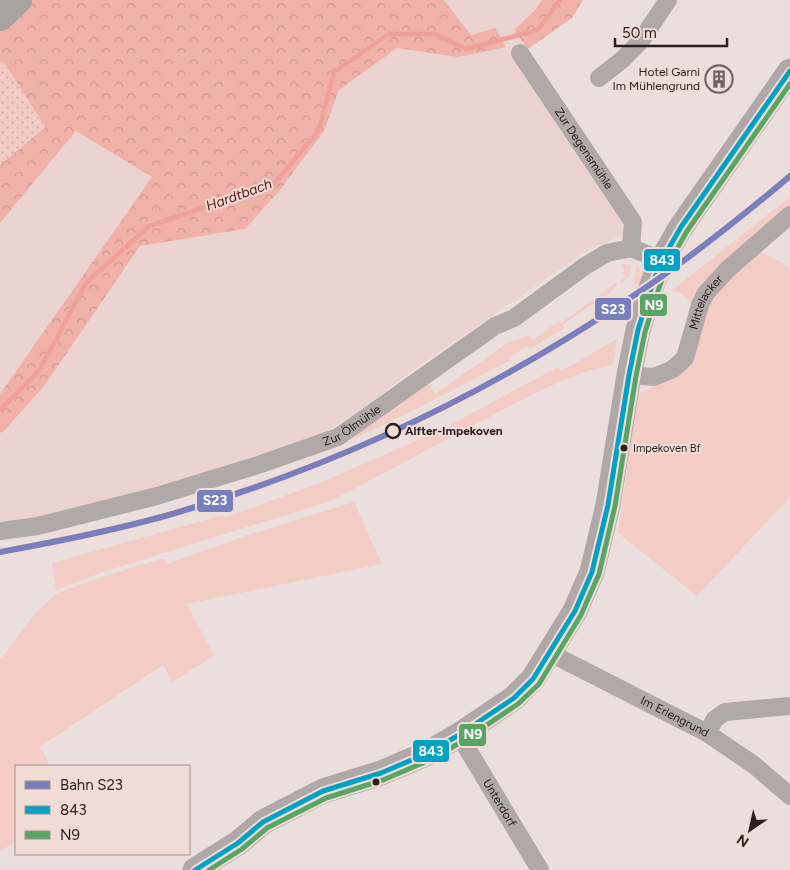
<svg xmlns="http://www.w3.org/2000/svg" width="790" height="870" font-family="Figtree,sans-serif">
	<defs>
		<pattern id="forest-crowns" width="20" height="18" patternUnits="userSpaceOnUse" patternTransform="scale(1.25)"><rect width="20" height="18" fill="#f0b1a9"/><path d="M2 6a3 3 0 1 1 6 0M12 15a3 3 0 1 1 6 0" fill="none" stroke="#ce9891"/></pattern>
		<pattern id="garden-dots" width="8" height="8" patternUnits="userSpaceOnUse" patternTransform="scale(1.25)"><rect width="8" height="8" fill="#f3ccc6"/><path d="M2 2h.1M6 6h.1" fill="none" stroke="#d0afaa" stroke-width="1.8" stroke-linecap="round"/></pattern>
	</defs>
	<rect width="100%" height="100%" fill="#ebdfdd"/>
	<path fill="#ead3d0" d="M444,0H542L536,9L514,30L528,49L632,231L585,252L422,364L367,405L324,433L163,487L41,517L0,521V433L4,431L45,385L141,246L245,229L280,190L324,131L339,90L396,48L457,57L471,35Z
		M76,131L153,177L0,394V223Z"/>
	<path fill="#f3ccc6" d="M790,197V207L692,303L679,292L671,291Z
		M761,252L790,267V497L697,596L618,533L637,399L640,393L680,375L692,358L710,296Z
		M621,264L631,265L629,276L622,283L620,280L625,277L622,273L625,271Z
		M637,264L641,273L640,284L633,286Z
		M616,283L617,285L607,295L563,324L564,328L530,349L528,346L510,357L511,360L394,420L346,442L427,382L435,394L506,344L528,335L533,340L559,321L561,323Z
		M617,339L613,365L588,371L566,379L527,397L331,501L103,572L56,590L52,563L223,515L224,518L320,483L436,432L438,435L452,428L450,425L558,367L561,371Z
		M354,502L382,564L187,604L214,656L172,682L163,665L40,747L50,766H16V842L0,851V658L5,654L36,612L57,593L105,576L164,558L167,564L248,535Z"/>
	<path fill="url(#forest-crowns)" d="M0,0H444L471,35L495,28L506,47L457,57L397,48L339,90L324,131L280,190L245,229L140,246L45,385L4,431L0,433V394L152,177L76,131L0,223V165L45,127L3,61L0,64Z
		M542,0H583L572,18L528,49L514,30L536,9Z"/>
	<path fill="url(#garden-dots)" d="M3,61L45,127L0,165V64Z"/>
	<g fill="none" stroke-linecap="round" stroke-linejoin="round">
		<path stroke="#eea198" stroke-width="4.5" d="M0,410L39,371L86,283L149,226L274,184L319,130L334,72L389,34H434L466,49L538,30L560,0"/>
		<g stroke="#b0a9a8" stroke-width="18">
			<path id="s1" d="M520,53L633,222L631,248"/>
			<path d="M599,78L623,59L640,42L668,0"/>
			<path id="s2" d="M629,375L654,377L673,369L685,358L700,305L706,293L728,269L790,215"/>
			<path id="s3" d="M0,531L38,526L157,496L258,465L338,437L495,326L514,318L585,266L607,253L631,248L662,260"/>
			<path id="s4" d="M550,653L707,733L754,765L790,796"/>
			<path d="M707,733L715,719L725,712L790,706"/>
			<path id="s5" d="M459,735L540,870"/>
		</g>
		<path stroke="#b0a8a7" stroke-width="25" d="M195,870L238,843L263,822L323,791L381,773L428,753L459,735L514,698L533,679L575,611L592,572L608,505L629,375L638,330L653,282L662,260L681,227L790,71"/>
		<path stroke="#aaa3a1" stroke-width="28" d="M0,17L18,0"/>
		<g stroke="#f1dbd7" stroke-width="9">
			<path id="bus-1" d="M195,870L238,843L263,822L323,791L381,773L428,753L459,735L514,698L533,679L575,611L592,572L608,505L629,375L638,330L653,282L662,260L681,227L790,71"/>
		</g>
		<g stroke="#f1dbd7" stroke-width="9">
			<path id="bus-2" d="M209,870L242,849L267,828L326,798L383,780L432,759L463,741L518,704L539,684L581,615L599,574L615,506L636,376L645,332L660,285L669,263L687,231L790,84"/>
		</g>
		<use href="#bus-1" stroke="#02a2c5" stroke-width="5"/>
		<use href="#bus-2" stroke="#5aa563" stroke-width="5"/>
		<g stroke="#f1dbd7" stroke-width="10">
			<path id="rail-1" d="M0,552C55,542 111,531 165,516C330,469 485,395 627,300C684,263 738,220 790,176"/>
		</g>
		<use href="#rail-1" stroke="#787fbc" stroke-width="6"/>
	</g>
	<defs>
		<g id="building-ring" transform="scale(1.4375)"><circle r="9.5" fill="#f1dbd7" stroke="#6d6462" stroke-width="1.5"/><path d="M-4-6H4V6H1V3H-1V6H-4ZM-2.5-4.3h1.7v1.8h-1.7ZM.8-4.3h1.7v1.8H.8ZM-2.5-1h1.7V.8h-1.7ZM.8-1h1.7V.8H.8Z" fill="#6d6462"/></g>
	</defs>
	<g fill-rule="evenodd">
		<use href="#building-ring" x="719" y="79"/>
	</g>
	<circle fill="#f1dbd7" stroke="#292120" stroke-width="2.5" cx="393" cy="431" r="7"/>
	<g fill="#292120" stroke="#f1dbd7" stroke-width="2">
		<circle cx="624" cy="448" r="4.5"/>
		<circle cx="376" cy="782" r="4.5"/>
	</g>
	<g text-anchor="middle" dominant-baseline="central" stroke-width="4" stroke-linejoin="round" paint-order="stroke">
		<g font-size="11" fill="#292120" stroke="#f1dbd7" text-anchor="start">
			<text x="633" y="448">Impekoven Bf</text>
		</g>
		<g font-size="12" fill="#292120" stroke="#f1dbd7" text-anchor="end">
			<text x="700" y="72">Hotel Garni<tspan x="700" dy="14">Im Mühlengrund</tspan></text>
		</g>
		<g font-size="12" fill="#292120" stroke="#f1dbd7">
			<text stroke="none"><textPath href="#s1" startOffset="115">Zur Degensmühle</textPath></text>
			<text stroke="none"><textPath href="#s2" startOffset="122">Mittelacker</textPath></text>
			<text stroke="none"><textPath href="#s3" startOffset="369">Zur Ölmühle</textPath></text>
			<text stroke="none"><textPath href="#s4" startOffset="140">Im Erlengrund</textPath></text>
			<text stroke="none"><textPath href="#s5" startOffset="79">Unterdorf</textPath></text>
		</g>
		<g font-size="12" font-weight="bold" fill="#292120" stroke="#f1dbd7" text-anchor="start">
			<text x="405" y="431">Alfter-Impekoven</text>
		</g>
		<g font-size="14" font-style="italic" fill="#54140f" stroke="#f1dbd7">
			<text transform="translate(239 195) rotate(-20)">Hardtbach</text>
		</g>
	</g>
	<g stroke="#f1dbd7" stroke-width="2">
		<rect x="643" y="248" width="38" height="24" rx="5" fill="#02a2c5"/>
		<rect x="639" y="293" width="29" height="24" rx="5" fill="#5aa563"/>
		<rect x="594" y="297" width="38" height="24" rx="5" fill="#787fbc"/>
		<rect x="196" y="489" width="38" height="24" rx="5" fill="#787fbc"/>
		<rect x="458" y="723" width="29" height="24" rx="5" fill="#5aa563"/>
		<rect x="412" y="739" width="38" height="24" rx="5" fill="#02a2c5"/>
	</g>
	<g font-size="14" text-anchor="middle" font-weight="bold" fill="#fff">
		<text x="662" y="265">843</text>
		<text x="654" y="310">N9</text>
		<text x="613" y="314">S23</text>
		<text x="215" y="505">S23</text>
		<text x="473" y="739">N9</text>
		<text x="431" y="756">843</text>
	</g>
	<rect x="15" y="765" width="175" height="90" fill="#f1dbd7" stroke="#a1918e"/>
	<rect x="25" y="781" width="25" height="8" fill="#787fbc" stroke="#a1918e"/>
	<text x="60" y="790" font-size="15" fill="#292120">Bahn S23</text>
	<rect x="25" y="806" width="25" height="8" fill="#02a2c5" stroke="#a1918e"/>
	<text x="60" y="815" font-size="15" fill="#292120">843</text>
	<rect x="25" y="831" width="25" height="8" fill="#5aa563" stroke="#a1918e"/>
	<text x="60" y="840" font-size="15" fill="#292120">N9</text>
	<g transform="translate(750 830) rotate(214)" stroke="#f1dbd7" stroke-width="4" paint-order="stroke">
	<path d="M0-4L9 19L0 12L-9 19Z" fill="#292120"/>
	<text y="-8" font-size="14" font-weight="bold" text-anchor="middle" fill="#292120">N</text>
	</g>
	<path d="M615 38v8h112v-8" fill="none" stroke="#292120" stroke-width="2.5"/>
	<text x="622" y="38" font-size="15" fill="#292120" stroke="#f1dbd7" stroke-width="4" paint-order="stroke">50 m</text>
</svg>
